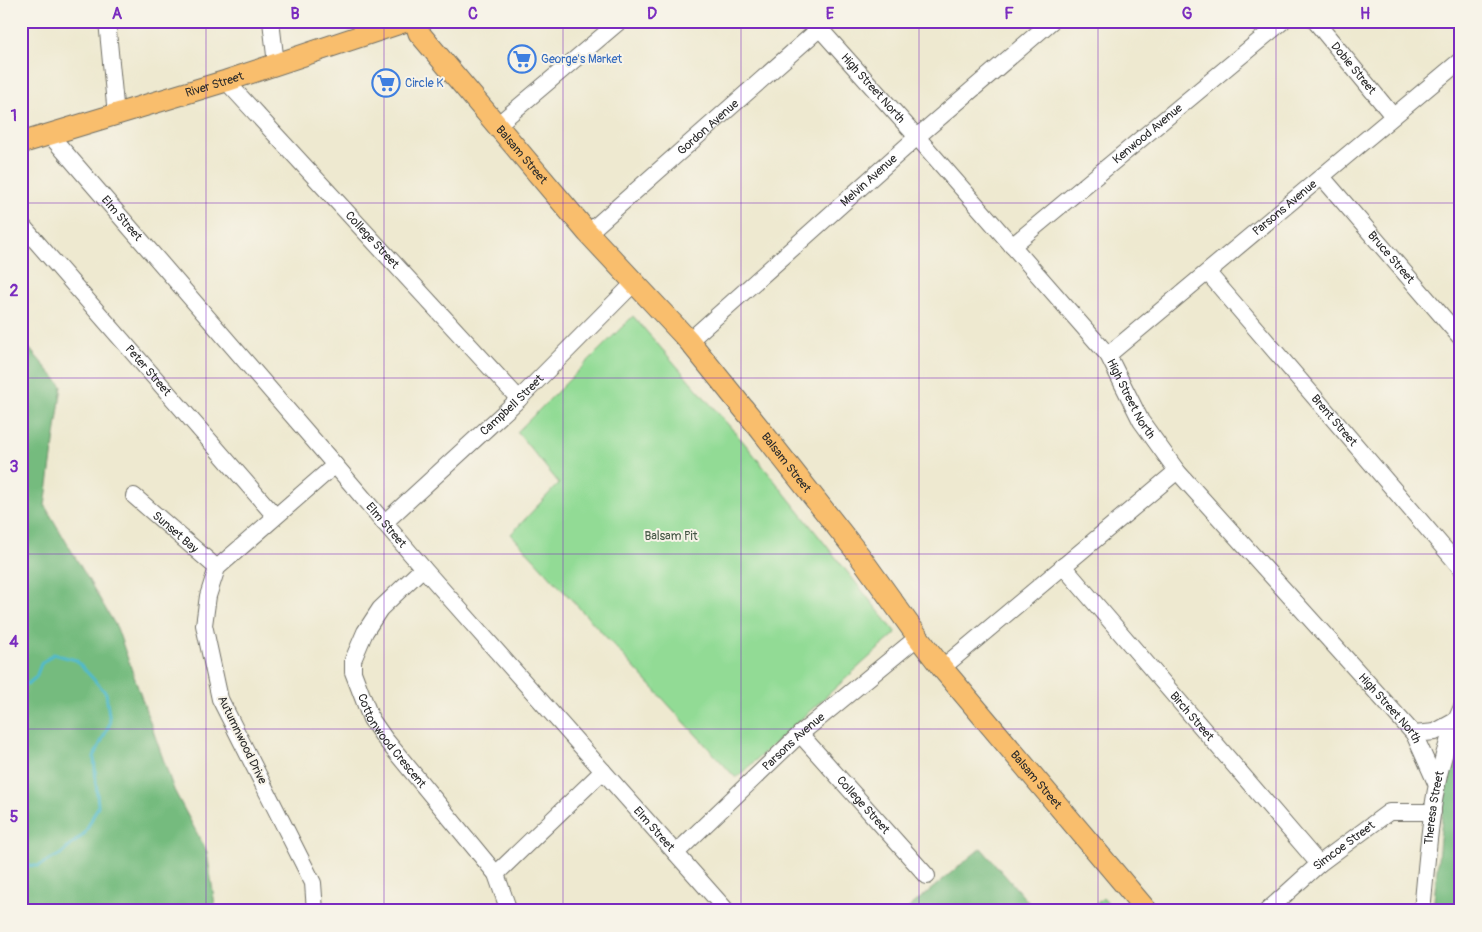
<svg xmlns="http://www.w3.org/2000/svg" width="1482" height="932" font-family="Pangolin,sans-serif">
	<rect width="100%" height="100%" fill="#f7f3e8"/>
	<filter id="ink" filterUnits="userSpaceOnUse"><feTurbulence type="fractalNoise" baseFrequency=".02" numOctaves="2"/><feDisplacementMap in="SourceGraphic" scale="10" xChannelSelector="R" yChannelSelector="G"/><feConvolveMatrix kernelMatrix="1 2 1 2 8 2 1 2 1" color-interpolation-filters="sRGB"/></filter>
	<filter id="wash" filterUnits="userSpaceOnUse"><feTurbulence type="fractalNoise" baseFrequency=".0096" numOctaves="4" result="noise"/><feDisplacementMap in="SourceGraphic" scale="20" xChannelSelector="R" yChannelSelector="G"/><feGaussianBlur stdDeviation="1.12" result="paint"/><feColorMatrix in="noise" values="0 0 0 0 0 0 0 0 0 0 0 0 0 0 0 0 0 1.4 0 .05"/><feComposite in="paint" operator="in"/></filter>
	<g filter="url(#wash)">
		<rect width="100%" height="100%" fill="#eee9d0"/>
		<path fill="#92db95" stroke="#5e8360" d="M633,316L746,445L896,633L736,778L511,534L559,483L517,432Z
			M1103,898L1114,911H1089Z"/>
		<path fill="#75bb7e" stroke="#507354" d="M21,339L62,386L45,506L117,628L174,790L207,852L216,911H21Z
			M1461,737V911H1433L1446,777Z
			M981,848L1036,911H905Z"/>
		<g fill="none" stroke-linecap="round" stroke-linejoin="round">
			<path stroke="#50bacd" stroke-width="3" d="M21,683L28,684L36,677L41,664L53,654L76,660L106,693L110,723L94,757L98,806L85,833L61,854L38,866L21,865"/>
		</g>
	</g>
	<g filter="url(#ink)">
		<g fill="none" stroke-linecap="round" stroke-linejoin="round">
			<g stroke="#6f6e65" stroke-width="18">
				<g id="minor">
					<path d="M107,21L116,115"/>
					<path d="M271,21L276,64"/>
					<path id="s1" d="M813,21L917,137L1108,355L1141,421L1177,471L1414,734L1436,783"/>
					<path id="s2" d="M1315,21L1393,116"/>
					<path id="s3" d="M226,81L519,399"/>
					<path d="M496,126L620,21"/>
					<path id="s4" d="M50,135L335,465L423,568L727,911"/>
					<path id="s5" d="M1322,177L1461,338"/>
					<path id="s6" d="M21,224L275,516"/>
					<path id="s7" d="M588,233L828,21"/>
					<path id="s8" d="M1012,246L1283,21"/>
					<path id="s9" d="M1208,273L1461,568"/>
					<path id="s10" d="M689,341L917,137L1052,21"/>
					<path id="s11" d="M1108,355L1461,60"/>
					<path id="s12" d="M134,496L217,568"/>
					<path id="s13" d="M384,523L519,399L635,282"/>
					<path id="s14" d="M1063,566L1319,864"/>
					<path id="s15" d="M423,568L380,609L365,632L353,660V672L371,719L385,739L496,874L509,911"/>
					<path d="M942,668L1177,471"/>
					<path id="s16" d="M800,734L927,876"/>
					<path d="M1414,734L1435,732L1455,721"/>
					<path id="s17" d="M676,853L800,734L918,637"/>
					<path d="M496,874L603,771"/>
					<path d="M315,911L313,883L220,699L204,625L208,596L217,568L335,465"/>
					<path id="s18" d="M1267,911L1319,864L1389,812H1433"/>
					<path id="s19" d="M1422,911C1429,843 1431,772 1461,709"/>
				</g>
			</g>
			<g stroke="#6f6e65" stroke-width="23">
				<g id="major">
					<path id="s20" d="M415,21L419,33L588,233L689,341L760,429L859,555L918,637L942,668L1147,911"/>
					<path id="s21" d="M21,143L226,81L406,21"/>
				</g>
			</g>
			<use href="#minor" stroke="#fff" stroke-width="16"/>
			<use href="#major" stroke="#f9be6d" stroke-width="21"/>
		</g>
	</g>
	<path fill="none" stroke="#7b2cbf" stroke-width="1" stroke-opacity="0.55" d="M206,21V911M384,21V911M563,21V911M741,21V911M919,21V911M1098,21V911M1276,21V911M21,203H1461M21,378H1461M21,554H1461M21,729H1461"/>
	<defs>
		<g id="supermarket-ring" transform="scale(1.4375)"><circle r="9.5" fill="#f7f3e8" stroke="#3f7fe0" stroke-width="1.5"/><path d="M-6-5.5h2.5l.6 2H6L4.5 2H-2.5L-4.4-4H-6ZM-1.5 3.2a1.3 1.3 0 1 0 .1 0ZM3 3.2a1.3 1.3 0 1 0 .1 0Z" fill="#3f7fe0"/></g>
	</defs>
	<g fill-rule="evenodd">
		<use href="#supermarket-ring" x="522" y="59"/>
		<use href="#supermarket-ring" x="386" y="83"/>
	</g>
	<g text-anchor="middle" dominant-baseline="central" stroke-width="4" stroke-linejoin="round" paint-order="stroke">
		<g font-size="12" fill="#366cbe" stroke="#f7f3e8" text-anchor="start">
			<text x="541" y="59">George's Market</text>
			<text x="405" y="83">Circle K</text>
		</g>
		<g font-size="12" fill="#2b2b2b" stroke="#f7f3e8">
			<text stroke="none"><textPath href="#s2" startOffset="61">Dobie Street</textPath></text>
			<text stroke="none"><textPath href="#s21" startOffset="202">River Street</textPath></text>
			<text stroke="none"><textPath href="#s1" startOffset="90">High Street North</textPath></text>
			<text stroke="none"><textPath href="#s7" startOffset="160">Gordon Avenue</textPath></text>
			<text stroke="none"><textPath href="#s8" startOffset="176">Kenwood Avenue</textPath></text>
			<text stroke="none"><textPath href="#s20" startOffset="172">Balsam Street</textPath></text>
			<text stroke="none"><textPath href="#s10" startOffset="241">Melvin Avenue</textPath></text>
			<text stroke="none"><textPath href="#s11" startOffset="230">Parsons Avenue</textPath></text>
			<text stroke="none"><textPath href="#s4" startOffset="110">Elm Street</textPath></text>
			<text stroke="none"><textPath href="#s3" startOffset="216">College Street</textPath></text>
			<text stroke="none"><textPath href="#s5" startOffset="106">Bruce Street</textPath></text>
			<text stroke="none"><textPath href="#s6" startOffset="194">Peter Street</textPath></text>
			<text stroke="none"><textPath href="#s1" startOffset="495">High Street North</textPath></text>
			<text stroke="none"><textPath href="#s13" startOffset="174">Campbell Street</textPath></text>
			<text stroke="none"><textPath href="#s9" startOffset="194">Brent Street</textPath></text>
			<text stroke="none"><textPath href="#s20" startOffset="578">Balsam Street</textPath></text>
			<text stroke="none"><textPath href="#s4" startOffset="515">Elm Street</textPath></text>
			<text stroke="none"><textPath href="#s12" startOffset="55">Sunset Bay</textPath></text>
			<text stroke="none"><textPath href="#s1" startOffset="900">High Street North</textPath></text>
			<text stroke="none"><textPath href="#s14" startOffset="198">Birch Street</textPath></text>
			<text transform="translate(242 740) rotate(64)">Autumnwood Drive</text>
			<text stroke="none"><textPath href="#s15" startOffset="209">Cottonwood Crescent</textPath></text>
			<text stroke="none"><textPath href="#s17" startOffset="162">Parsons Avenue</textPath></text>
			<text stroke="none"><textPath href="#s20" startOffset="982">Balsam Street</textPath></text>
			<text stroke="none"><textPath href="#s16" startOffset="95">College Street</textPath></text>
			<text stroke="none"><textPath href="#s19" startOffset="104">Theresa Street</textPath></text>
			<text stroke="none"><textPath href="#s4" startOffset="920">Elm Street</textPath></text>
			<text stroke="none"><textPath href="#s18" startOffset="101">Simcoe Street</textPath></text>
		</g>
		<g font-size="12" fill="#455746" stroke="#f7f3e8">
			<text x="671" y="536">Balsam Pit</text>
		</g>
	</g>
	<rect width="1482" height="932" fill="none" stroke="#f7f3e8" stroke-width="55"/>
	<rect x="28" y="28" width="1426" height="876" fill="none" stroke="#7b2cbf" stroke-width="2"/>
	<g font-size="16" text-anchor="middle" font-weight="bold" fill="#7b2cbf">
		<text x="117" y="19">A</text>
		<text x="295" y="19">B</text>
		<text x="473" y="19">C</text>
		<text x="652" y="19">D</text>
		<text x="830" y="19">E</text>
		<text x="1009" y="19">F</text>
		<text x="1187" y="19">G</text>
		<text x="1365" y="19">H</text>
		<text x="14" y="121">1</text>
		<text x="14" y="296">2</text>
		<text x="14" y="472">3</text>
		<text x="14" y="647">4</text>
		<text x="14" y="822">5</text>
	</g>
</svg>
